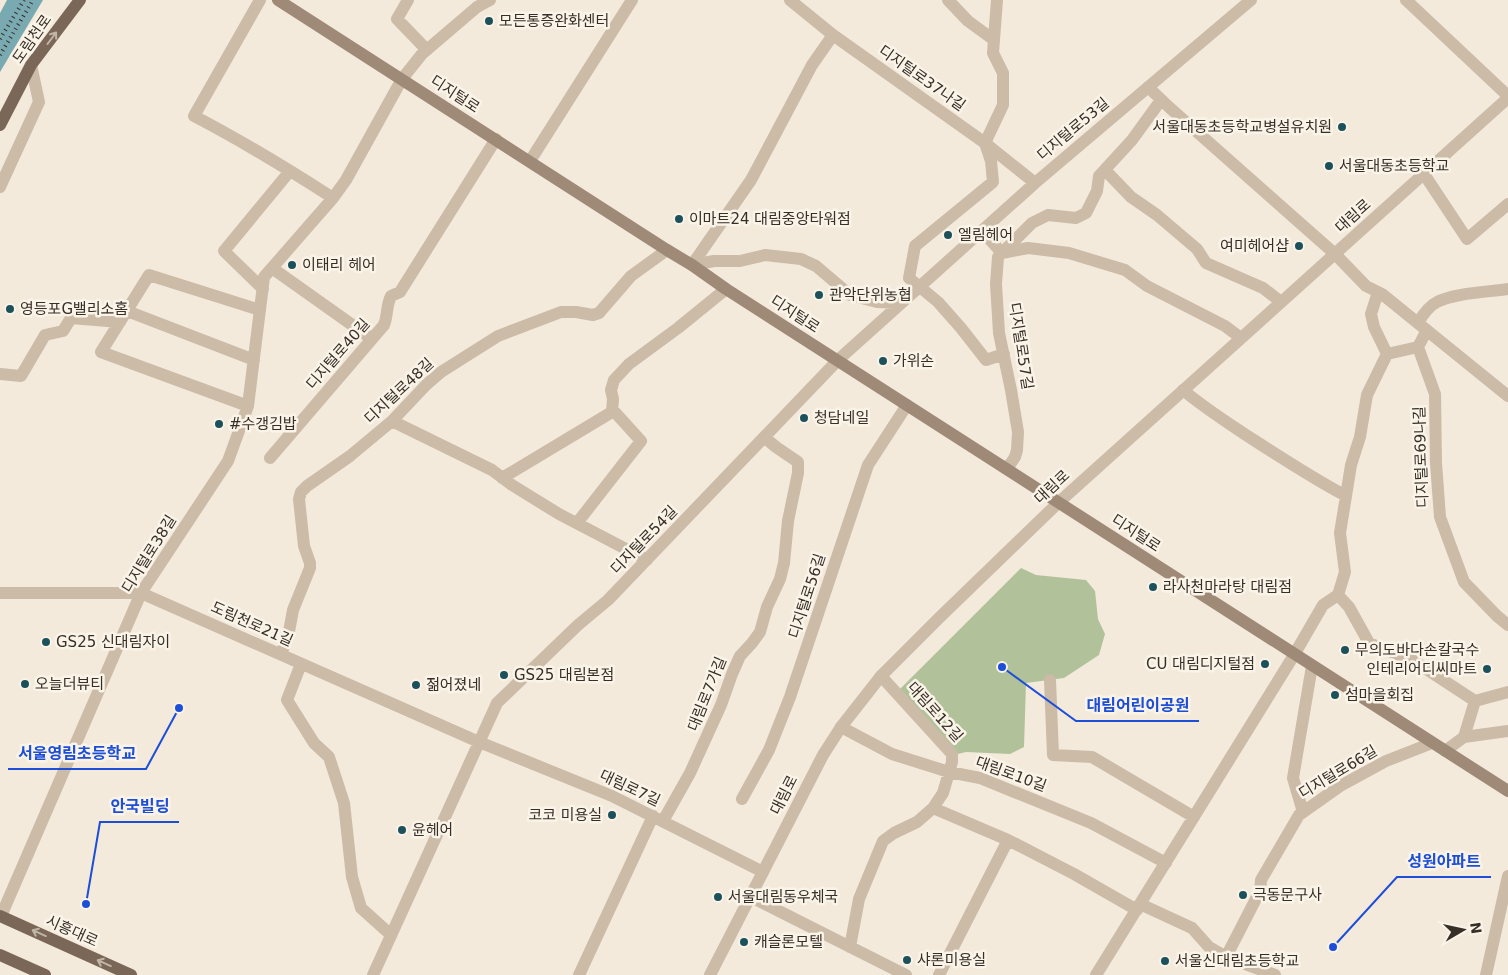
<svg xmlns="http://www.w3.org/2000/svg" width="1508" height="975" font-family="'DejaVu Sans','Noto Sans KR',sans-serif">
	<rect width="100%" height="100%" fill="#f3eadc"/>
	<path fill="#b1c29b" d="M1021,568L1036,575L1086,580L1095,591L1098,619L1105,634L1099,655L1064,678L1026,683L1024,747L1010,754L966,752L958,754L899,690Z"/>
	<path fill="#79a9b1" d="M7,0H43L0,72V13Z"/>
	<g fill="none" stroke-linecap="round" stroke-linejoin="round">
		<path stroke="#cbbba7" stroke-width="12" d="M260,0L194,116C242,141 288,169 333,198
			M408,0L397,19L427,50
			M790,0L833,35L985,143L1035,183
			M948,0L968,21L994,40
			M997,0L993,53L1003,73V105L985,143L991,161L993,182L915,246L909,278L938,302L961,328L986,360L1004,354
			M1406,0L1508,96
			M1148,87L1170,108L1335,254L1366,286L1382,294L1508,396
			M530,161L632,0
			M1105,170L1131,197L1157,215L1197,249L1206,263L1263,288L1281,302
			M1424,174L1467,239L1508,204
			M0,187L39,102L31,65
			M982,231L1002,253L1028,248L1069,253L1125,270L1147,286L1225,326L1241,338
			M692,265L751,180L812,65L833,35
			M692,265L714,261H740L765,255L801,259L816,266L850,295L877,302L901,303
			M272,268L372,339
			M263,289L224,251L290,171
			M127,311L254,360
			M1418,323C1422,316 1429,306 1437,302C1454,293 1488,292 1508,289
			M1427,330L1418,347L1435,394L1436,463L1440,517L1464,582L1497,616L1508,625
			M1387,354L1418,347
			M0,374L21,376L45,335L63,331L71,318L120,322
			M1183,390C1202,406 1222,419 1243,433C1277,455 1310,477 1346,496
			M248,406L101,352L149,275L260,310
			M392,421L492,470L512,485L559,514L647,560
			M270,458L384,325C388,315 386,306 391,296L400,292L496,139
			M1005,468L1011,463L1015,457L1017,450L1018,432L1011,390L999,333L996,284L998,257L1032,223L1048,215L1076,218L1086,213L1097,191L1099,176L1132,140L1161,100
			M502,478L612,412L613,399L611,390L614,380L629,364L678,328L726,289
			M577,523L641,441L612,409
			M0,593H141L479,742L612,796L763,872
			M1338,595L1345,572L1340,533L1351,465L1360,437L1367,395L1387,354L1374,327L1371,314L1378,292
			M1338,595L1349,607L1369,643L1414,661L1475,701L1508,692
			M281,654L288,637L293,610L310,568V563L304,546L299,499L301,492L307,486L350,456L392,421L426,385L441,372L498,336L561,312H576L593,315L599,313L631,276L667,250
			M301,664L287,700L314,743L329,757L344,803L352,877L361,908L391,935
			M1050,680L1053,755L1092,757L1194,817
			M1475,701L1464,737L1508,731
			M841,727L892,754L949,772L980,778L1091,823L1166,863
			M1445,751L1464,737
			M742,799L769,750L790,697L868,465L907,405
			M933,808L1008,840L1074,874L1137,910
			M1303,812L1293,778L1312,666
			M663,821L690,773L721,705L732,674L740,656L752,643L760,632L767,607L780,579L784,563L788,521L798,473V462L776,447L765,438
			M751,897L906,975
			M1140,904L1192,928L1209,947L1226,957L1275,975
			M1,916L141,593L228,461L248,406L264,277L333,198L346,180L402,79L422,54L477,7L490,0
			M850,947L859,899L883,841L894,833L917,822L933,808L943,793L952,762V754L881,676
			M1226,957L1260,891L1261,880L1299,815L1340,786L1386,761L1432,743
			M373,975L497,703L578,625L608,600L838,360L1035,183L1251,0
			M579,975L653,816
			M939,975L1008,840
			M1096,975L1294,655L1323,605L1338,595
			M1486,975L1508,876"/>
		<path stroke="#cbbba7" stroke-width="12" d="M710,975L823,755L841,727L881,676L939,618L1058,503L1508,98"/>
		<path stroke="#9f8a78" stroke-width="12" d="M278,0L667,250L692,265L726,289L1508,791"/>
		<path stroke="#7a6758" stroke-width="12" d="M0,125L31,65L80,0
			M0,916L131,975
			M0,955L45,975"/>
		<path stroke="#382e28" stroke-width="4" stroke-dasharray="1 4" stroke-linecap="butt" d="M0,39L24,0
			M0,55L33,0"/>
	</g>
	<defs><path id="oneway-shaft" d="M-6 0H5M1.5-3L5.5 0L1.5 3" fill="none" stroke-width="1.6" stroke-linecap="round" stroke-linejoin="round" transform="scale(1.25)"/></defs>
	<g stroke="#c0b5a7">
		<use href="#oneway-shaft" transform="translate(52 38) rotate(-53)"/>
		<use href="#oneway-shaft" transform="translate(39 933) rotate(-156)"/>
		<use href="#oneway-shaft" transform="translate(104 963) rotate(-156)"/>
	</g>
	<g fill="#1c505b" stroke="#faf4e8" stroke-width="2">
		<circle cx="489" cy="21" r="5"/>
		<circle cx="1342" cy="127" r="5"/>
		<circle cx="1329" cy="166" r="5"/>
		<circle cx="679" cy="219" r="5"/>
		<circle cx="948" cy="235" r="5"/>
		<circle cx="1299" cy="246" r="5"/>
		<circle cx="292" cy="265" r="5"/>
		<circle cx="819" cy="295" r="5"/>
		<circle cx="10" cy="309" r="5"/>
		<circle cx="883" cy="361" r="5"/>
		<circle cx="804" cy="418" r="5"/>
		<circle cx="219" cy="424" r="5"/>
		<circle cx="1153" cy="587" r="5"/>
		<circle cx="46" cy="642" r="5"/>
		<circle cx="1345" cy="650" r="5"/>
		<circle cx="1265" cy="664" r="5"/>
		<circle cx="1487" cy="669" r="5"/>
		<circle cx="504" cy="675" r="5"/>
		<circle cx="25" cy="684" r="5"/>
		<circle cx="416" cy="685" r="5"/>
		<circle cx="1335" cy="695" r="5"/>
		<circle cx="612" cy="815" r="5"/>
		<circle cx="402" cy="830" r="5"/>
		<circle cx="1243" cy="895" r="5"/>
		<circle cx="718" cy="897" r="5"/>
		<circle cx="744" cy="942" r="5"/>
		<circle cx="907" cy="960" r="5"/>
		<circle cx="1165" cy="961" r="5"/>
	</g>
	<g text-anchor="middle" dominant-baseline="central" stroke-width="5" stroke-linejoin="round" paint-order="stroke">
		<g font-size="15" fill="#382e28" stroke="#faf4e8" text-anchor="start">
			<text x="499" y="21">모든통증완화센터</text>
			<text x="1332" y="127" text-anchor="end">서울대동초등학교병설유치원</text>
			<text x="1339" y="166">서울대동초등학교</text>
			<text x="689" y="219">이마트24 대림중앙타워점</text>
			<text x="958" y="235">엘림헤어</text>
			<text x="1289" y="246" text-anchor="end">여미헤어샵</text>
			<text x="302" y="265">이태리 헤어</text>
			<text x="829" y="295">관악단위농협</text>
			<text x="20" y="309">영등포G밸리소홈</text>
			<text x="893" y="361">가위손</text>
			<text x="814" y="418">청담네일</text>
			<text x="229" y="424">#수갱김밥</text>
			<text x="1163" y="587">라사천마라탕 대림점</text>
			<text x="56" y="642">GS25 신대림자이</text>
			<text x="1355" y="650">무의도바다손칼국수</text>
			<text x="1255" y="664" text-anchor="end">CU 대림디지털점</text>
			<text x="1477" y="669" text-anchor="end">인테리어디씨마트</text>
			<text x="514" y="675">GS25 대림본점</text>
			<text x="35" y="684">오늘더뷰티</text>
			<text x="426" y="685">젊어졌네</text>
			<text x="1345" y="695">섬마을회집</text>
			<text x="602" y="815" text-anchor="end">코코 미용실</text>
			<text x="412" y="830">윤헤어</text>
			<text x="1253" y="895">극동문구사</text>
			<text x="728" y="897">서울대림동우체국</text>
			<text x="754" y="942">캐슬론모텔</text>
			<text x="917" y="960">샤론미용실</text>
			<text x="1175" y="961">서울신대림초등학교</text>
		</g>
		<g font-size="15" fill="#382e28" stroke="#faf4e8">
			<text transform="translate(32 39) rotate(-55)">도림천로</text>
			<text transform="translate(922 78) rotate(35)">디지털로37나길</text>
			<text transform="translate(455 94) rotate(33)">디지털로</text>
			<text transform="translate(1073 129) rotate(-40)">디지털로53길</text>
			<text transform="translate(1353 216) rotate(-42)">대림로</text>
			<text transform="translate(795 314) rotate(33)">디지털로</text>
			<text transform="translate(1021 346) rotate(81)">디지털로57길</text>
			<text transform="translate(338 354) rotate(-49)">디지털로40길</text>
			<text transform="translate(399 391) rotate(-43)">디지털로48길</text>
			<text transform="translate(1421 457) rotate(-92)">디지털로69나길</text>
			<text transform="translate(1052 487) rotate(-43)">대림로</text>
			<text transform="translate(1136 533) rotate(33)">디지털로</text>
			<text transform="translate(644 540) rotate(-46)">디지털로54길</text>
			<text transform="translate(149 554) rotate(-58)">디지털로38길</text>
			<text transform="translate(807 596) rotate(-72)">디지털로56길</text>
			<text transform="translate(252 624) rotate(24)">도림천로21길</text>
			<text transform="translate(707 694) rotate(-68)">대림로7가길</text>
			<text transform="translate(935 712) rotate(48)">대림로12길</text>
			<text transform="translate(1338 772) rotate(-31)">디지털로66길</text>
			<text transform="translate(1011 774) rotate(20)">대림로10길</text>
			<text transform="translate(630 788) rotate(25)">대림로7길</text>
			<text transform="translate(784 795) rotate(-63)">대림로</text>
			<text transform="translate(72 931) rotate(24)">시흥대로</text>
		</g>
	</g>
	<path fill="none" stroke="#1d4ed8" stroke-width="2" d="M1002 667L1076 721H1199M179 708L146 769H8M86 904L100 822H179M1333 947L1397 877H1491"/>
	<g fill="#1d4ed8" stroke="#faf4e8" stroke-width="2">
		<circle cx="1002" cy="667" r="5"/>
		<circle cx="179" cy="708" r="5"/>
		<circle cx="86" cy="904" r="5"/>
		<circle cx="1333" cy="947" r="5"/>
	</g>
	<g font-size="16" text-anchor="middle" font-weight="bold" fill="#1d4ed8" stroke="#faf4e8" stroke-width="5" stroke-linejoin="round" paint-order="stroke">
		<text x="1138" y="711">대림어린이공원</text>
		<text x="77" y="759">서울영림초등학교</text>
		<text x="140" y="812">안국빌딩</text>
		<text x="1444" y="867">성원아파트</text>
	</g>
	<g transform="translate(1463 930) rotate(81)" stroke="#faf4e8" stroke-width="4" paint-order="stroke">
	<path d="M0-4L9 19L0 12L-9 19Z" fill="#382e28"/>
	<text y="-8" font-size="14" font-weight="bold" text-anchor="middle" fill="#382e28">N</text>
	</g>
</svg>
